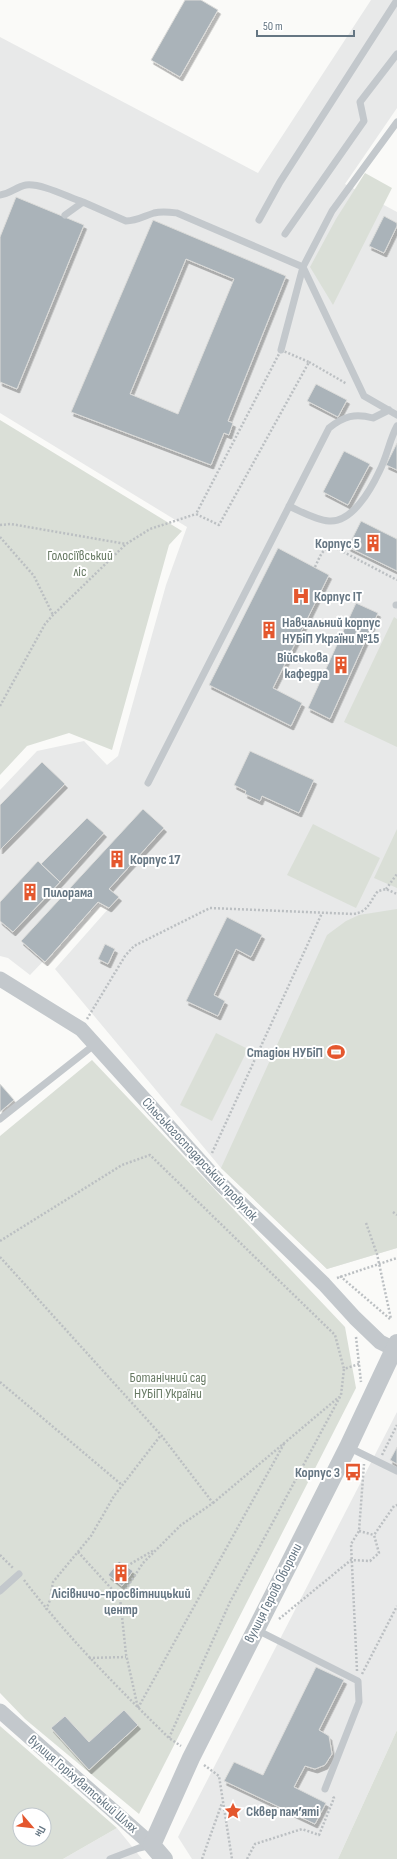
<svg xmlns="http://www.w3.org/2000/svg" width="397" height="1859" font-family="'Sofia Sans Condensed',sans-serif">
	<defs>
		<filter id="shadow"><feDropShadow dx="2.5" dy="4" stdDeviation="0" flood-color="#0004"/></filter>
	</defs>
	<rect width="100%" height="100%" fill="#fafaf8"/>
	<path fill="#e8e9e9" d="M371,0H397V108L345,184L397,212V1248L327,1269L221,1168L55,969L109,908L99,903L30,975L8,958L0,956V790L37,751L84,741L107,765L118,756L166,585L187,527L0,413V37L258,173Z
		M397,1412V1730L338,1859H192L178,1837Z
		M117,1828L142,1859H63Z"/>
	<path fill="#dadfd7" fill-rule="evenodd" d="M365,173L392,188L333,305L310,267L336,219Z
		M0,420L182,531L169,545L112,750L69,733L27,746L0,775Z
		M394,617L397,619V747L344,722Z
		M313,824L380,858L356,908L287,875Z
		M397,829V888L374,878Z
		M397,909V1248L327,1269L221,1168L327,935L346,921L359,915Z
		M216,1033L248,1049L212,1121L180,1105Z
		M92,1060L345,1327L356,1388L139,1814L25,1719L0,1693V1136Z
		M0,1726L117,1828L63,1859H0ZM20,1815H44V1839H20Z
		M397,1730V1859H338Z"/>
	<path fill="#aab3b9" stroke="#dcdcda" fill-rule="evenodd" filter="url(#shadow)" d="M185,0H201L218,10L180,77L151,60Z
		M16,197L84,225L17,389L0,382V237Z
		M384,216L397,223V226L384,253L369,246Z
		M153,220L286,276L228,421L233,423L229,435L224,433L211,465L71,412ZM186,259L234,279L178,414L130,394Z
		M316,384L347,400L338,417L307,401Z
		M397,443V470L386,465Z
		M344,451L370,464L348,505L323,492Z
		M361,521L397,539V571L348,547Z
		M278,548L329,575L273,688L302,703L291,726L209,685Z
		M356,603L378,613L330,719L308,708Z
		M250,751L314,780L299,813L262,796L260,801L245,794L246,791L234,785Z
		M42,762L65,784L0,850V805Z
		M143,809L164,828L109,889L119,897L109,908L98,902L45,962L21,941Z
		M87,818L104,833L60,882L41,864Z
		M38,861L60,882L13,932L0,921V902Z
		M227,917L262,935L251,957L236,949L214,995L225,1001L218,1016L186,1001Z
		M105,944L115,949L108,964L98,959Z
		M0,1084L14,1100L0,1112Z
		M397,1447V1464L390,1460Z
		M119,1561L133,1571L122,1586L108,1575Z
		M316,1667L344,1680L319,1730L329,1736L332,1754L325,1765L315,1769L305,1766L294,1787L326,1803L315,1824L224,1781L234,1762L263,1775Z
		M124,1710L138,1725L89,1770L51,1728L65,1716L89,1742Z"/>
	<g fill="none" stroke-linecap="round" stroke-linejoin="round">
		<path stroke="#bbbfc2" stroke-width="2.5" stroke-dasharray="2 2" stroke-linecap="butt" d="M281,350L309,362L219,525L196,514Z
			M309,362L347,384
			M0,525L11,524L126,544
			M0,537L34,576L53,615
			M315,567C320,557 322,547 334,547L397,580
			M0,706L45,624L53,615L126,544L150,529L196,514
			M386,889L397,874
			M87,1019L125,956L134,946L210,908L353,914C369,912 369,902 378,891L386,889L397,894
			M212,1153L322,913
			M393,1212L397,1215
			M366,1223L377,1254L391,1319
			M0,1241L122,1165L150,1155L335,1335L344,1369
			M0,1257L161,1435
			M340,1276L390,1319
			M337,1278L397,1258
			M356,1337L361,1382
			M0,1382L122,1485
			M382,1455L397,1425
			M213,1503L339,1397
			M359,1531L374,1535
			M78,1552L120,1598
			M0,1555L13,1568
			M127,1566L154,1550
			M24,1580C68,1638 118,1688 169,1738L181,1746
			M46,1610L50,1600L53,1582L91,1536L114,1496L161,1435L213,1503L181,1525L143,1563L120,1598L126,1654L138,1708
			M279,1619L351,1560L370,1561L379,1553L374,1535L394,1506L397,1505
			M89,1658L126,1657
			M357,1671L351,1544L359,1531L364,1464
			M362,1674L397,1606
			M138,1708L285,1442
			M169,1738L230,1602L341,1395L344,1369L359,1364
			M204,1765L219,1776L232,1859
			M202,1859L222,1803
			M247,1859L255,1844L302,1829L319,1835L334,1798L332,1795"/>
		<path stroke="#c3c8cc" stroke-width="7" d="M0,195C10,194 16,187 26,185C41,183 68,197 83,202
			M65,215L83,202L126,221C137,221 144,216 154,213C162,211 169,212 177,213L303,267L364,396L397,415
			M259,220L280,182L397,0
			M285,234L364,121L360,102L397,54
			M281,350L303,267L332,211L397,122
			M289,506C302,512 316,520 329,521C352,523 371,489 379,472C387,457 389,441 397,426
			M396,605H397
			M148,783L329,428C344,416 355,413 373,418L389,410
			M0,1119L94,1045
			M348,1447L397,1471
			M0,1591L19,1574
			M257,1630L358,1681L359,1702L325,1789
			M110,1859L139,1848L152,1845"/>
		<path stroke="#c3c8cc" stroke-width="15" d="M0,979L81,1029L219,1182L324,1284L355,1318L380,1342L394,1349
			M0,1711L152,1845"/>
		<path stroke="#c3c8cc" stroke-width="18" d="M164,1859L152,1845L191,1758L348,1447L397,1343"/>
	</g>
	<defs>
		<g id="building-bare" transform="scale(1.38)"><path d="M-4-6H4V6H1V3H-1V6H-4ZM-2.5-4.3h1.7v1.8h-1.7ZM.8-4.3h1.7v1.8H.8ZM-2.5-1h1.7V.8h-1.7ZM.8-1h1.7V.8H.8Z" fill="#e4572e" stroke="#fff" stroke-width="2.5" paint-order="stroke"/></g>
		<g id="hospital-bare" transform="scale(1.38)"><path d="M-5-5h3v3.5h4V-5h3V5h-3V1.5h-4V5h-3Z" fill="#e4572e" stroke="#fff" stroke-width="2.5" paint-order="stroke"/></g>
		<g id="stadium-bare" transform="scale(1.38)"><path d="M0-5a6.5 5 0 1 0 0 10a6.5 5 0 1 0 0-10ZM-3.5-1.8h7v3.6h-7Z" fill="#e4572e" stroke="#fff" stroke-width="2.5" paint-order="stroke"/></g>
		<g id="bus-bare" transform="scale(1.38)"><path d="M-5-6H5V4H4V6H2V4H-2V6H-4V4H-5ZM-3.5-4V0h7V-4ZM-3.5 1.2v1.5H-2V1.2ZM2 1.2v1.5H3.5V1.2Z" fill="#e4572e" stroke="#fff" stroke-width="2.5" paint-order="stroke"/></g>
		<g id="sight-bare" transform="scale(1.38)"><path d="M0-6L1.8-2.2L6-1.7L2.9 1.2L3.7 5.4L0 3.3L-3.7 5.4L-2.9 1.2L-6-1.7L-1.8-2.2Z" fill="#e4572e" stroke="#fff" stroke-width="2.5" paint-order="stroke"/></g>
	</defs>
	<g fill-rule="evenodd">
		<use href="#building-bare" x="373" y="543"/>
		<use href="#hospital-bare" x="301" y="596"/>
		<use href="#building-bare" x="269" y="630"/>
		<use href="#building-bare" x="341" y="665"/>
		<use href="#building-bare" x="117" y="859"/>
		<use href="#building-bare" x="30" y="892"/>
		<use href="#stadium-bare" x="336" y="1052"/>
		<use href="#bus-bare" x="353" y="1472"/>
		<use href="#building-bare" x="121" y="1573"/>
		<use href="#sight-bare" x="233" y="1811"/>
	</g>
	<g text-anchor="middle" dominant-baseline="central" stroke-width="4" stroke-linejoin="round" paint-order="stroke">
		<g font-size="14" font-weight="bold" fill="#657683" stroke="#fff" text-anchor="start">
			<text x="360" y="543" text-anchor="end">Корпус 5</text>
			<text x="314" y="596">Корпус ІТ</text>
			<text x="282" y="622">Навчальний корпус<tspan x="282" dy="16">НУБіП України №15</tspan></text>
			<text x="328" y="657" text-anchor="end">Військова<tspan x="328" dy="16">кафедра</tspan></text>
			<text x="130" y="859">Корпус 17</text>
			<text x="43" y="892">Пилорама</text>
			<text x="323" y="1052" text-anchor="end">Стадіон НУБіП</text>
			<text x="340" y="1472" text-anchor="end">Корпус 3</text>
			<text x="121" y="1593" text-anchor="middle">Лісівничо-просвітницький<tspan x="121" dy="16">центр</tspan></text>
			<text x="246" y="1811">Сквер пам’яті</text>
		</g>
		<g font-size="14" fill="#687a64" stroke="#fff">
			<text x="80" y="555">Голосіївський<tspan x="80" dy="16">ліс</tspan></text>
			<text x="168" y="1377">Ботанічний сад<tspan x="168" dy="16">НУБіП України</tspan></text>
		</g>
		<g font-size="14" fill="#657683" stroke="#fff">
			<text transform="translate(200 1159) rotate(47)">Сільськогосподарський провулок</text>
			<text transform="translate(273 1593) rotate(-63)">вулиця Героїв Оборони</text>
			<text transform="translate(83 1784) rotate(41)">вулиця Горіхуватський Шлях</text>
		</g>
	</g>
	<g transform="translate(32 1827) rotate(118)"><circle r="19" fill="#ffffff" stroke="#c1c8cd"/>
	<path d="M0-3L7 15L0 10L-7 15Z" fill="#e4572e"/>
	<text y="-6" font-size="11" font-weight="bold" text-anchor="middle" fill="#657683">Пн</text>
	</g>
	<path d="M257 30v6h97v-6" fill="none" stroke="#657683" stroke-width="2"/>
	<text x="263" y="30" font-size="12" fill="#657683" stroke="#ffffff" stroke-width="3" paint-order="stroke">50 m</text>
</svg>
